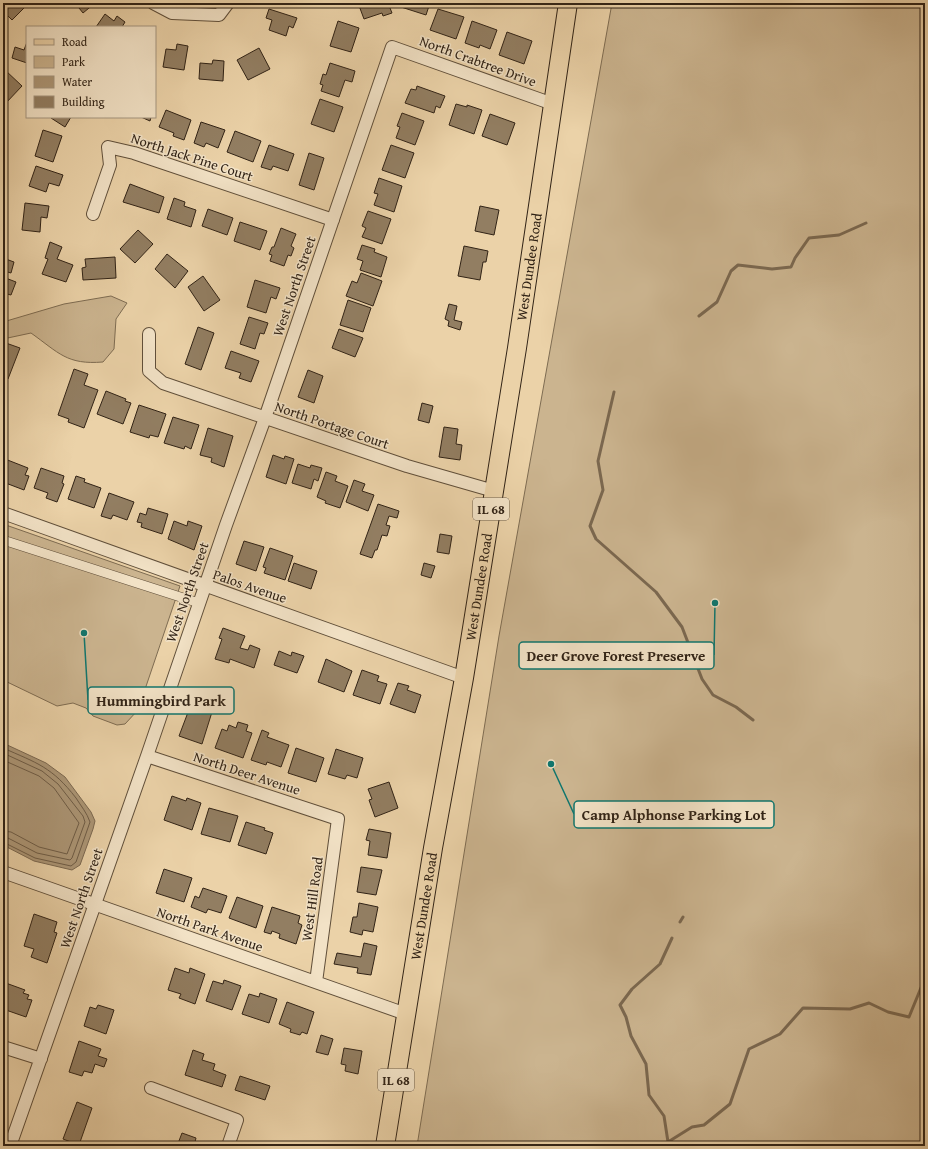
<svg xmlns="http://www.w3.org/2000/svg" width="928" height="1149" font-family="'Gentium Book Plus',serif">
	<rect width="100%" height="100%" fill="#ebd2a8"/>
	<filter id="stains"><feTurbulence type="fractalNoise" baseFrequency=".005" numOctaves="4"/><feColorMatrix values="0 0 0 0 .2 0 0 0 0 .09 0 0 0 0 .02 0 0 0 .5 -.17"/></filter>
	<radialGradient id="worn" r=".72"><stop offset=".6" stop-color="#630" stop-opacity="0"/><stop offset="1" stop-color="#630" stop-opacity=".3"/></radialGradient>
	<path fill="#cbb48f" stroke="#7e6c52" d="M612,3H925V1146H417L499,636Z
		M111,296L127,303L116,319L114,349L103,362C67,365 59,353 31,333L3,339V322L64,304Z
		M3,524L180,586L138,710L125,724L117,725L93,716L86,708L73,703L57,706L3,680Z"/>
	<path fill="#ac9676" stroke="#7b6850" d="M3,743L46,763L65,777L91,812L95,821L93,829L80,865L72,870L34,861L3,845Z"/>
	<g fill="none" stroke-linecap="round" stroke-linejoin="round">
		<path stroke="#6e5c46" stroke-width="1" d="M3,748C37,763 52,767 76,798C81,806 87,813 90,822L76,862L71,866L35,858L3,842
			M3,753L42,771L58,784L83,816L85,822L72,858L70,860L37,853L8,838L3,837
			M3,760L39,776L54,788L79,823L67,854L39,847L11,832L3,831"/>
		<path stroke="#7b6850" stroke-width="3" d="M699,316L717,302L731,271L738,265L772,269L791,267L795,258L809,238L839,235L866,223
			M614,392L598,461L603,490L590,526L596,539L656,592L682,627L702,679L713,695L736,707L753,720
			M680,922L683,917
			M668,1142L692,1127L704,1125L730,1104L749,1049L780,1034L803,1008L850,1009L869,1003L888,1012L909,1017L925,978
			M666,1146L668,1142L664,1116L649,1095L646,1064L631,1036L626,1017L620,1005L632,989L660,964L672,938"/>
	</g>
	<path fill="#927e62" stroke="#312316" d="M5,3H29L12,20L4,12L9,7Z
		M75,3H95L83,13Z
		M358,3H388L392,13L383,16L382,13L364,19Z
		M402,3H430L426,15L401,7Z
		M269,9L297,18L293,28L289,26L286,36L269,30L272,20L266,18Z
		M438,9L464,17L456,39L430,30Z
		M105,14L114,21L117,16L125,22L122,27H96Z
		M338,21L359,28L351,52L330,46Z
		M472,21L497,30L490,49L480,45L479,48L465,43Z
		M507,32L532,41L524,64L499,55Z
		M27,42V63L12,58L15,47L24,50Z
		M177,44L188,46L184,70L163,67L166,49L176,50Z
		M259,48L270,69L248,80L237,60Z
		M213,60L224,61L223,81L199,79L200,63L212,64Z
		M330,63L355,71L352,82L345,80L339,97L321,91L323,85L320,84L323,74L326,75Z
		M5,70L22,86L5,104L3,102V72Z
		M417,86L445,96L440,108L436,106L434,113L405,103L411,89L416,90Z
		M320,99L343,107L334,132L311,124Z
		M456,104L467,107V105L482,110L474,134L449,125Z
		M166,110L191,120L184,140L173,136L174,133L159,127Z
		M402,113L424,121L415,145L396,138L400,127L397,126Z
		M490,114L515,123L507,145L482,136Z
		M52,117H71L65,127L51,118Z
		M141,117H151L150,121Z
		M201,122L225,130L218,148L206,143L204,147L194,143Z
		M43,130L62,136L53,162L35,156Z
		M235,131L261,141L253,162L227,152Z
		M269,145L294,154L288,171L273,166L271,170L261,167Z
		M391,145L414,153L405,178L382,170Z
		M309,153L324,158L314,190L299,185Z
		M36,166L63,175L59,186L49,183L46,192L29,186Z
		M379,178L402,186L394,212L374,205L378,194L374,193Z
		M130,184L164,197L159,213L123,202Z
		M174,198L185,202L184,206L196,210L191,227L167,219Z
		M25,203L49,206L47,218L41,217L40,232L22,230Z
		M480,206L499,210L494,235L475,231Z
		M208,209L233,218L227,235L202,226Z
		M368,211L391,219L382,244L362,237L366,228L362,226Z
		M240,222L267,231L260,250L234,241Z
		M281,228L296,234L291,246L294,248L291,256L288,255L284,266L270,261L272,255L269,254L272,247H274Z
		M138,230L153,244L135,263L120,249Z
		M50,242L62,247L57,259L73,265L66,282L42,274L48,259L45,258Z
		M362,245L375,249L374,252L387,257L381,277L360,270L363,261L357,259Z
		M464,246L488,251L486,262H483L480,280L458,276Z
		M167,254L188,271L175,288L155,269Z
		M115,257L116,278L83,280L82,268L86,267L85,259Z
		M3,258L14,262L11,273L4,271L3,272Z
		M361,273L382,281L373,306L346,296L352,281L357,283Z
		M203,276L220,300L204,311L188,287Z
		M3,277L16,282L11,295L3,293Z
		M255,280L280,288L276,299L271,297L266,313L247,307Z
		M348,300L371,308L363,332L340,325Z
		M449,304L457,306L454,320L462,322L460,330L448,326L449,321L445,319Z
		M249,317L268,323L264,334L260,333L255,349L240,344Z
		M198,327L214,333L201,370L185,364Z
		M339,329L363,338L355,357L332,348Z
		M3,342L20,348L8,379L3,377Z
		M231,351L259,361L251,382L239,378L241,373L225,368Z
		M74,369L88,374L84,385L98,390L84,428L68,422L69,419L58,415Z
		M308,370L323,376L314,403L298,397Z
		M106,391L126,399L125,401L131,403L123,424L97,414Z
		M422,403L433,406L429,423L418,420Z
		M139,405L166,414L158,437L150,435L149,438L130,432Z
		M173,417L199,425L191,449L185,446L184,449L164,443Z
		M444,427L458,429L456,444L462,445L460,460L439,457Z
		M208,428L233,436L224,467L211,462L212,458L200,455Z
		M273,455L284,459L285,456L294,459L286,484L266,477Z
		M5,459L28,468L25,475L29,476L24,490L3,482Z
		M298,464L310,468L311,465L322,468L318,481L314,479L311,489L292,483Z
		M41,468L64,476L62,483L64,484L57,502L46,498L48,493L34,488Z
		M326,472L337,476L335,481L348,486L340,508L325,503L326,501L317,497Z
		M76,476L85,479L84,482L101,488L94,508L68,499Z
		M354,480L365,484L362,491L374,495L368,511L346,502Z
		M109,493L134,502L127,520L113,515L111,519L101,516Z
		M378,504L399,511L397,518L389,516L386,525L390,526L387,536L382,535L377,550H375L372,558L360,554Z
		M148,508L168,514L162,534L141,527L142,523L137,522L140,513L146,515Z
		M174,521L187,526L188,521L202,526L194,550L168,539Z
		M440,534L452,536L449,554L437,552Z
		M244,541L264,547L256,571L236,564Z
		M270,548L293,556L285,580L264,573L266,568L263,567Z
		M294,563L317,571L311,589L288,581Z
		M424,563L435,566L431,578L421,575Z
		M223,628L245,636L240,648L248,650L250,645L260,649L254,668L230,659L229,663L215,659L222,639L219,638Z
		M279,651L291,656L292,652L304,656L297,673L274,665Z
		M326,659L352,671L344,692L318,682Z
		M362,670L379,676L377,681L387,684L380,704L353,695Z
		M398,683L409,686L407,690L421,695L415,713L390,704Z
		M190,707L196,709L197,707L212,712L202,744L179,736Z
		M238,722L248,725L246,731L252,733L243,758L215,748L222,729L227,731L229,725L236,728Z
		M262,730L269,733L267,737L289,745L281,767L267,762L266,765L251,760Z
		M296,748L324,758L316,782L288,773Z
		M336,749L363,758L357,778L347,775L345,779L328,774Z
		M389,782L398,808L375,817L369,800L372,799L368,789Z
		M172,796L186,801L187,798L201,803L192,830L164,820Z
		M209,808L238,816L230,842L201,834Z
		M246,822L265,828L264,830L273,833L266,854L238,845Z
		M369,829L391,833L387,858L368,855L370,841L366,840Z
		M361,867L382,870L376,895L357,892Z
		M164,869L192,878L184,902L156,893Z
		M203,888L227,896L221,913L208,909L206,913L191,907L195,896L199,898Z
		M237,897L263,906L256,928L229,918Z
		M359,903L378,907L373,932L363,930L362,935L350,932L353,917H357Z
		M272,907L300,916L298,923L302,925L296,944L279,938L280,934L272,931L271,934L264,932Z
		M34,914L57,922L54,932L57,933L47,963L31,957L34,949L24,946Z
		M364,943L377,946L371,975L357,973L358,968L334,964L337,953L361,957Z
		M175,968L189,973L190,968L205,974L195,1004L179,998L181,994L168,990Z
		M224,980L241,986L232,1010L206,1001L213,981L223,984Z
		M3,982L25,990L23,993L29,995L27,999L32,1000L26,1017L3,1009Z
		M260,993L277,999L269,1023L242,1014L249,994L259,997Z
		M287,1002L314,1012L307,1034L302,1032L300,1035L290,1032L291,1029L279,1024Z
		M98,1005L114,1010L106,1034L84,1026L90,1007L96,1009Z
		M321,1035L333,1039L328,1055L316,1052Z
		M79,1041L101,1049L98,1056L107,1059L104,1067L95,1064L92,1073L84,1071L82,1076L69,1072Z
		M344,1048L362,1051L358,1074L345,1071L346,1065L341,1064Z
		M193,1050L204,1054L202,1060L215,1064L213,1070L226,1075L222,1087L185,1075Z
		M3,1076L7,1077L3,1090Z
		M240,1076L270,1086L265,1100L235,1090Z
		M77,1102L92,1108L79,1145L63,1139Z
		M182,1133L196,1138L194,1146H177Z"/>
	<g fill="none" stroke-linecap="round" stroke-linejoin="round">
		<g stroke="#604f3a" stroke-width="10">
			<path id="pedestrian" d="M3,540L199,603"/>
		</g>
		<g stroke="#604f3a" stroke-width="14">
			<path id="minor" d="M153,3L172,13L219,15L228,3
				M93,214L110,165L108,147L134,153L333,220
				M149,334V371L163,383L407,466L494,491
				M3,513L464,678
				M147,756L338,819L316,982
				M3,872L406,1014
				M3,1047L41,1059
				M151,1088L237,1120L228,1146
				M10,1146L147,756L226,525L265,418L392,47L553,104"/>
		</g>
		<g stroke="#312316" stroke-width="20">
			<g id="primary">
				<path id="s1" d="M385,1146L433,848L464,678L517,348L568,3"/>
			</g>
		</g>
		<use href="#pedestrian" stroke="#f2e2c6" stroke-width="9"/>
		<use href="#minor" stroke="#f2e2c6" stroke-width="12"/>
		<use href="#primary" stroke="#ebd2a8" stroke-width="18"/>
	</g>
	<g text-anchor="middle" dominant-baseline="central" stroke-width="3" stroke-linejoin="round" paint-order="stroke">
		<g fill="#f2e2c6" stroke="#6b5c4b" stroke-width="1">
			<rect x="473" y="498" width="36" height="22" rx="3"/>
			<rect x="378" y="1069" width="36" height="22" rx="3"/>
		</g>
		<g font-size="13" font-weight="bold" fill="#312316">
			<text x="491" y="509">IL 68</text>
			<text x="396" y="1080">IL 68</text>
		</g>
		<g font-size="14" fill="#312316" stroke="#f2e2c6">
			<text transform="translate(478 61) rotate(20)">North Crabtree Drive</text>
			<text transform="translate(192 157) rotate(18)">North Jack Pine Court</text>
			<text stroke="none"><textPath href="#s1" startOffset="891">West Dundee Road</textPath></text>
			<text transform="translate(294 286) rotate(-71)">West North Street</text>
			<text transform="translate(332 425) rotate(19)">North Portage Court</text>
			<text transform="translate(250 586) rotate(19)">Palos Avenue</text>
			<text stroke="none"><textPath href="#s1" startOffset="567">West Dundee Road</textPath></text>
			<text transform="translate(187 592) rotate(-71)">West North Street</text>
			<text transform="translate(247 773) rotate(18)">North Deer Avenue</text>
			<text transform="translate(81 898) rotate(-71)">West North Street</text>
			<text transform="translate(312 899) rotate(-82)">West Hill Road</text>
			<text stroke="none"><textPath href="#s1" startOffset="243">West Dundee Road</textPath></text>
			<text transform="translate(210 929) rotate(19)">North Park Avenue</text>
		</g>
	</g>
	<path fill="none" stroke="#0f766e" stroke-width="1.5" d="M715 603L714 655M84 633L88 700M551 764L574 814"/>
	<g fill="#0f766e" stroke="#f2e2c6" stroke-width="1.5">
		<circle cx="715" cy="603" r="4"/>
		<circle cx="84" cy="633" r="4"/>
		<circle cx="551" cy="764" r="4"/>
	</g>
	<g fill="#f2e2c6" stroke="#0f766e" stroke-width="1.5">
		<rect x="519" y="642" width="195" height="27" rx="4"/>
		<rect x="88" y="687" width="146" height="27" rx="4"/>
		<rect x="574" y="801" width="200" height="27" rx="4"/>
	</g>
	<g font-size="15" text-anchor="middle" font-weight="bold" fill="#312316">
		<text x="616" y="661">Deer Grove Forest Preserve</text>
		<text x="161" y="706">Hummingbird Park</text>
		<text x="674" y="820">Camp Alphonse Parking Lot</text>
	</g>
	<rect width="928" height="1149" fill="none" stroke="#ebd2a8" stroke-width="16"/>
	<rect x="4" y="4" width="920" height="1141" fill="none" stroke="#312316" stroke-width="2"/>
	<rect x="8" y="8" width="912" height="1133" fill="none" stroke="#312316"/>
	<rect x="26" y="26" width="130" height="92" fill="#f2e2c6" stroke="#a59680"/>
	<rect x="34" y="39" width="20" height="6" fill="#ebd2a8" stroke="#a59680"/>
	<text x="62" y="46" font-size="12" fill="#312316">Road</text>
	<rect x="34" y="56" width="20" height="12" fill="#cbb48f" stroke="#a59680"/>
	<text x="62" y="66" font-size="12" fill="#312316">Park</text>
	<rect x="34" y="76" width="20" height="12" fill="#ac9676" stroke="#a59680"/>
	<text x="62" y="86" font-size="12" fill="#312316">Water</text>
	<rect x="34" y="96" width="20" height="12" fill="#927e62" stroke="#a59680"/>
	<text x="62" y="106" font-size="12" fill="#312316">Building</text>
	<rect width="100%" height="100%" filter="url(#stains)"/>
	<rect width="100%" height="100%" fill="url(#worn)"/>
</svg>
